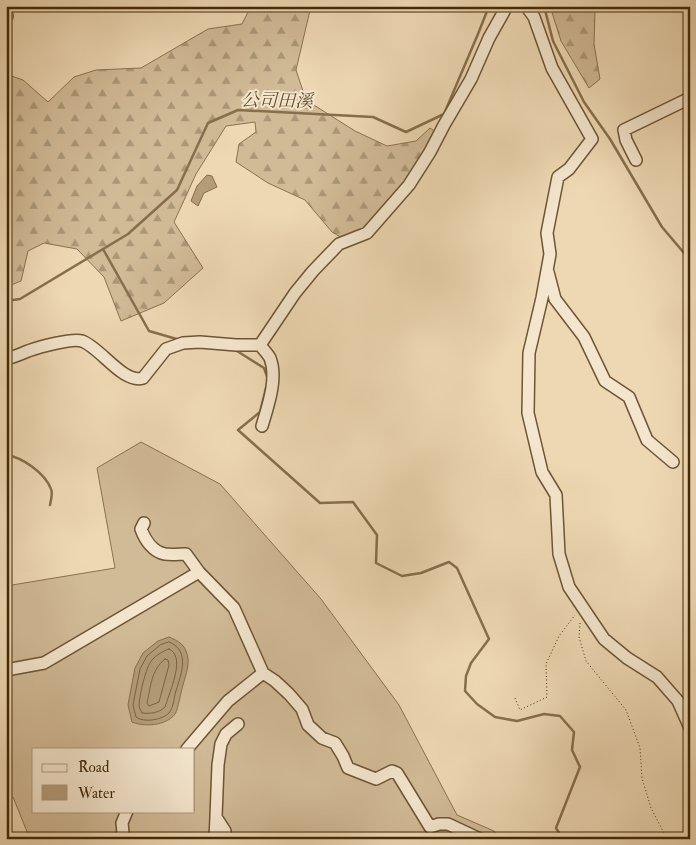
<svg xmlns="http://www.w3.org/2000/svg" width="696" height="845" font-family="'IM FELL Double Pica','Noto Serif TC',serif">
	<defs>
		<pattern id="forest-firs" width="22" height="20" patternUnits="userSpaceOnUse" patternTransform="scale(1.25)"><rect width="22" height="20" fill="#d1ba96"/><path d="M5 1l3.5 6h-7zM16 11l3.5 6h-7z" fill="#ab9778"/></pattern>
	</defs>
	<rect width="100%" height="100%" fill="#eed8b3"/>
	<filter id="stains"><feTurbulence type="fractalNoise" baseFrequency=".004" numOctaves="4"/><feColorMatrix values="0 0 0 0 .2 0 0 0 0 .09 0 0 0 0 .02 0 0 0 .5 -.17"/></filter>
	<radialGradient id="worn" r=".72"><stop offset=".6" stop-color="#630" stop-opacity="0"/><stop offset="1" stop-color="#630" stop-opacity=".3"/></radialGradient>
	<path fill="#d1ba96" stroke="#8a724f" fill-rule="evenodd" d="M141,442L220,484L321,599L399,705L457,815L494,831L502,839H30L13,797L6,799V586L115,568L97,468ZM34,749H194V811H34Z"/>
	<path fill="url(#forest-firs)" stroke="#8a724f" d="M251,6H311L296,70L306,100L355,131L387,146L416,141L430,128L436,132L406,183L366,228L344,239L332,232L305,200L268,183L236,162L239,144L256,132L255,122L226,126L196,174L174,222L203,268L164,303L121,321L104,277L77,249L44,243L28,251L21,281L6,287V74L23,80L48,102L74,77L96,70L141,68L208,29L242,24Z
		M550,6H589L595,11L594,44L600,79L589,88L561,41Z"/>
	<path fill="#b49c79" stroke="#876e4c" d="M207,175L212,176L217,187L204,193L198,206L191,201L197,186Z
		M169,637C176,640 183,643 186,651C191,662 186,674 183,685C181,691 178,710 175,714C166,726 144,727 132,722L128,705L135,668L143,653L158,641Z"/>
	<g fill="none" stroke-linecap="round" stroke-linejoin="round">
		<path stroke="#7c6240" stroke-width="1" d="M169,642C192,651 180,677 175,694C174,700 173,708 169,713C162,720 144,723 136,717L133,705L140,669L147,656L160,645Z
			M169,649C172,651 173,651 175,655C181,667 169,694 165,707C159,713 150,714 142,713C141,710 140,710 139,706C139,697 146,666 152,660C156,655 163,651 169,649Z
			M165,659L168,660L169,665L159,702L149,706L147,703C151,686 151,670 165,659Z"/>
		<path stroke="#876e4c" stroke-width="2.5" d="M544,6L553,41L584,102L610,139L662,227L690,260
			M103,249L149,331L180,340
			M6,301L20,299L128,234L177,190L208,123L238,110L373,117L406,132L444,114L478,34L489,6
			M234,350L237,351L264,368L268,379
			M267,384L260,412L238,430L320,503L353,502L377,535L376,563L402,576L421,573L449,562L457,568L489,639L471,663L466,676L465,691L477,704L495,717L517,721L544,714L560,716L574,732L572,750L580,767L556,828L563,839
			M6,455C22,457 45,473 51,489C53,493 51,500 50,505"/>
		<g stroke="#6e5533" stroke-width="14">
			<path id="minor" d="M526,6L534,17L552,68L592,139L569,169L558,177L547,233L550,254L542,298L529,353L528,413L542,472L556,495L559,554L569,587L604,639L627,658L657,677L678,701L690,728
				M6,16H7
				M636,160L626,140L624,130L690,98
				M548,272L555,299L584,337L605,381L629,397L647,440L673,462
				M260,345C263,349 268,354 270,358C278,378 268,406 262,426
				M6,359C14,357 21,354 28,351C39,347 72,338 82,341C101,348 123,384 143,378L166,349L183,343L200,342L236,345H260L295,293L313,271L339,244L367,233L409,185L430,152L444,125L471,79L489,38L507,6
				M144,523L141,529C145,540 153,552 165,554C172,555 179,554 186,554L199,572L234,608L263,673L228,701L187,749
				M6,670L44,663L199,572
				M263,673L275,681L289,694L302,709L308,725L322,738L335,743L343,756L348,768L376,779L392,771L397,773L430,827L439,824H448L480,839
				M119,839L123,833L122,823L127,811
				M215,839L216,817
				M225,839V831L216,817L218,765L221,744L226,734L238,724"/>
		</g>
		<path stroke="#432908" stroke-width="1" stroke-dasharray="1 2.5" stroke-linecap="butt" d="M580,623L579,637L586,661L626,710L640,748L642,778L651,808L665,835
			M515,698L520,710L547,697L546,664L559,636L575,615"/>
		<use href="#minor" stroke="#f4e6ce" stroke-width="11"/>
	</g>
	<g text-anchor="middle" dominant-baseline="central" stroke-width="4" stroke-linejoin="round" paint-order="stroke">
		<g font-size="18" font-style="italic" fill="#654c2a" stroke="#f4e6ce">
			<text transform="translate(277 101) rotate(1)">公司田溪</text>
		</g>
	</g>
	<rect width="696" height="845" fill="none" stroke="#eed8b3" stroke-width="25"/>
	<rect x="8" y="8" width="681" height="830" fill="none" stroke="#432908" stroke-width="2.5"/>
	<rect x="12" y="12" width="671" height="820" fill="none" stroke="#432908"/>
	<rect x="32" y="748" width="162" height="65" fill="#f4e6ce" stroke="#ad9a7f"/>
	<rect x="42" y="764" width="25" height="8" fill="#f4e6ce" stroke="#ad9a7f"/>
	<text x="78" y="772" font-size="15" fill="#432908">Road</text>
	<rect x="42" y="785" width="25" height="15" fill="#b49c79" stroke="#ad9a7f"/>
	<text x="78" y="798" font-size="15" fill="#432908">Water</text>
	<rect width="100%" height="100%" filter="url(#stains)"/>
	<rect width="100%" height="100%" fill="url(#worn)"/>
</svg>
